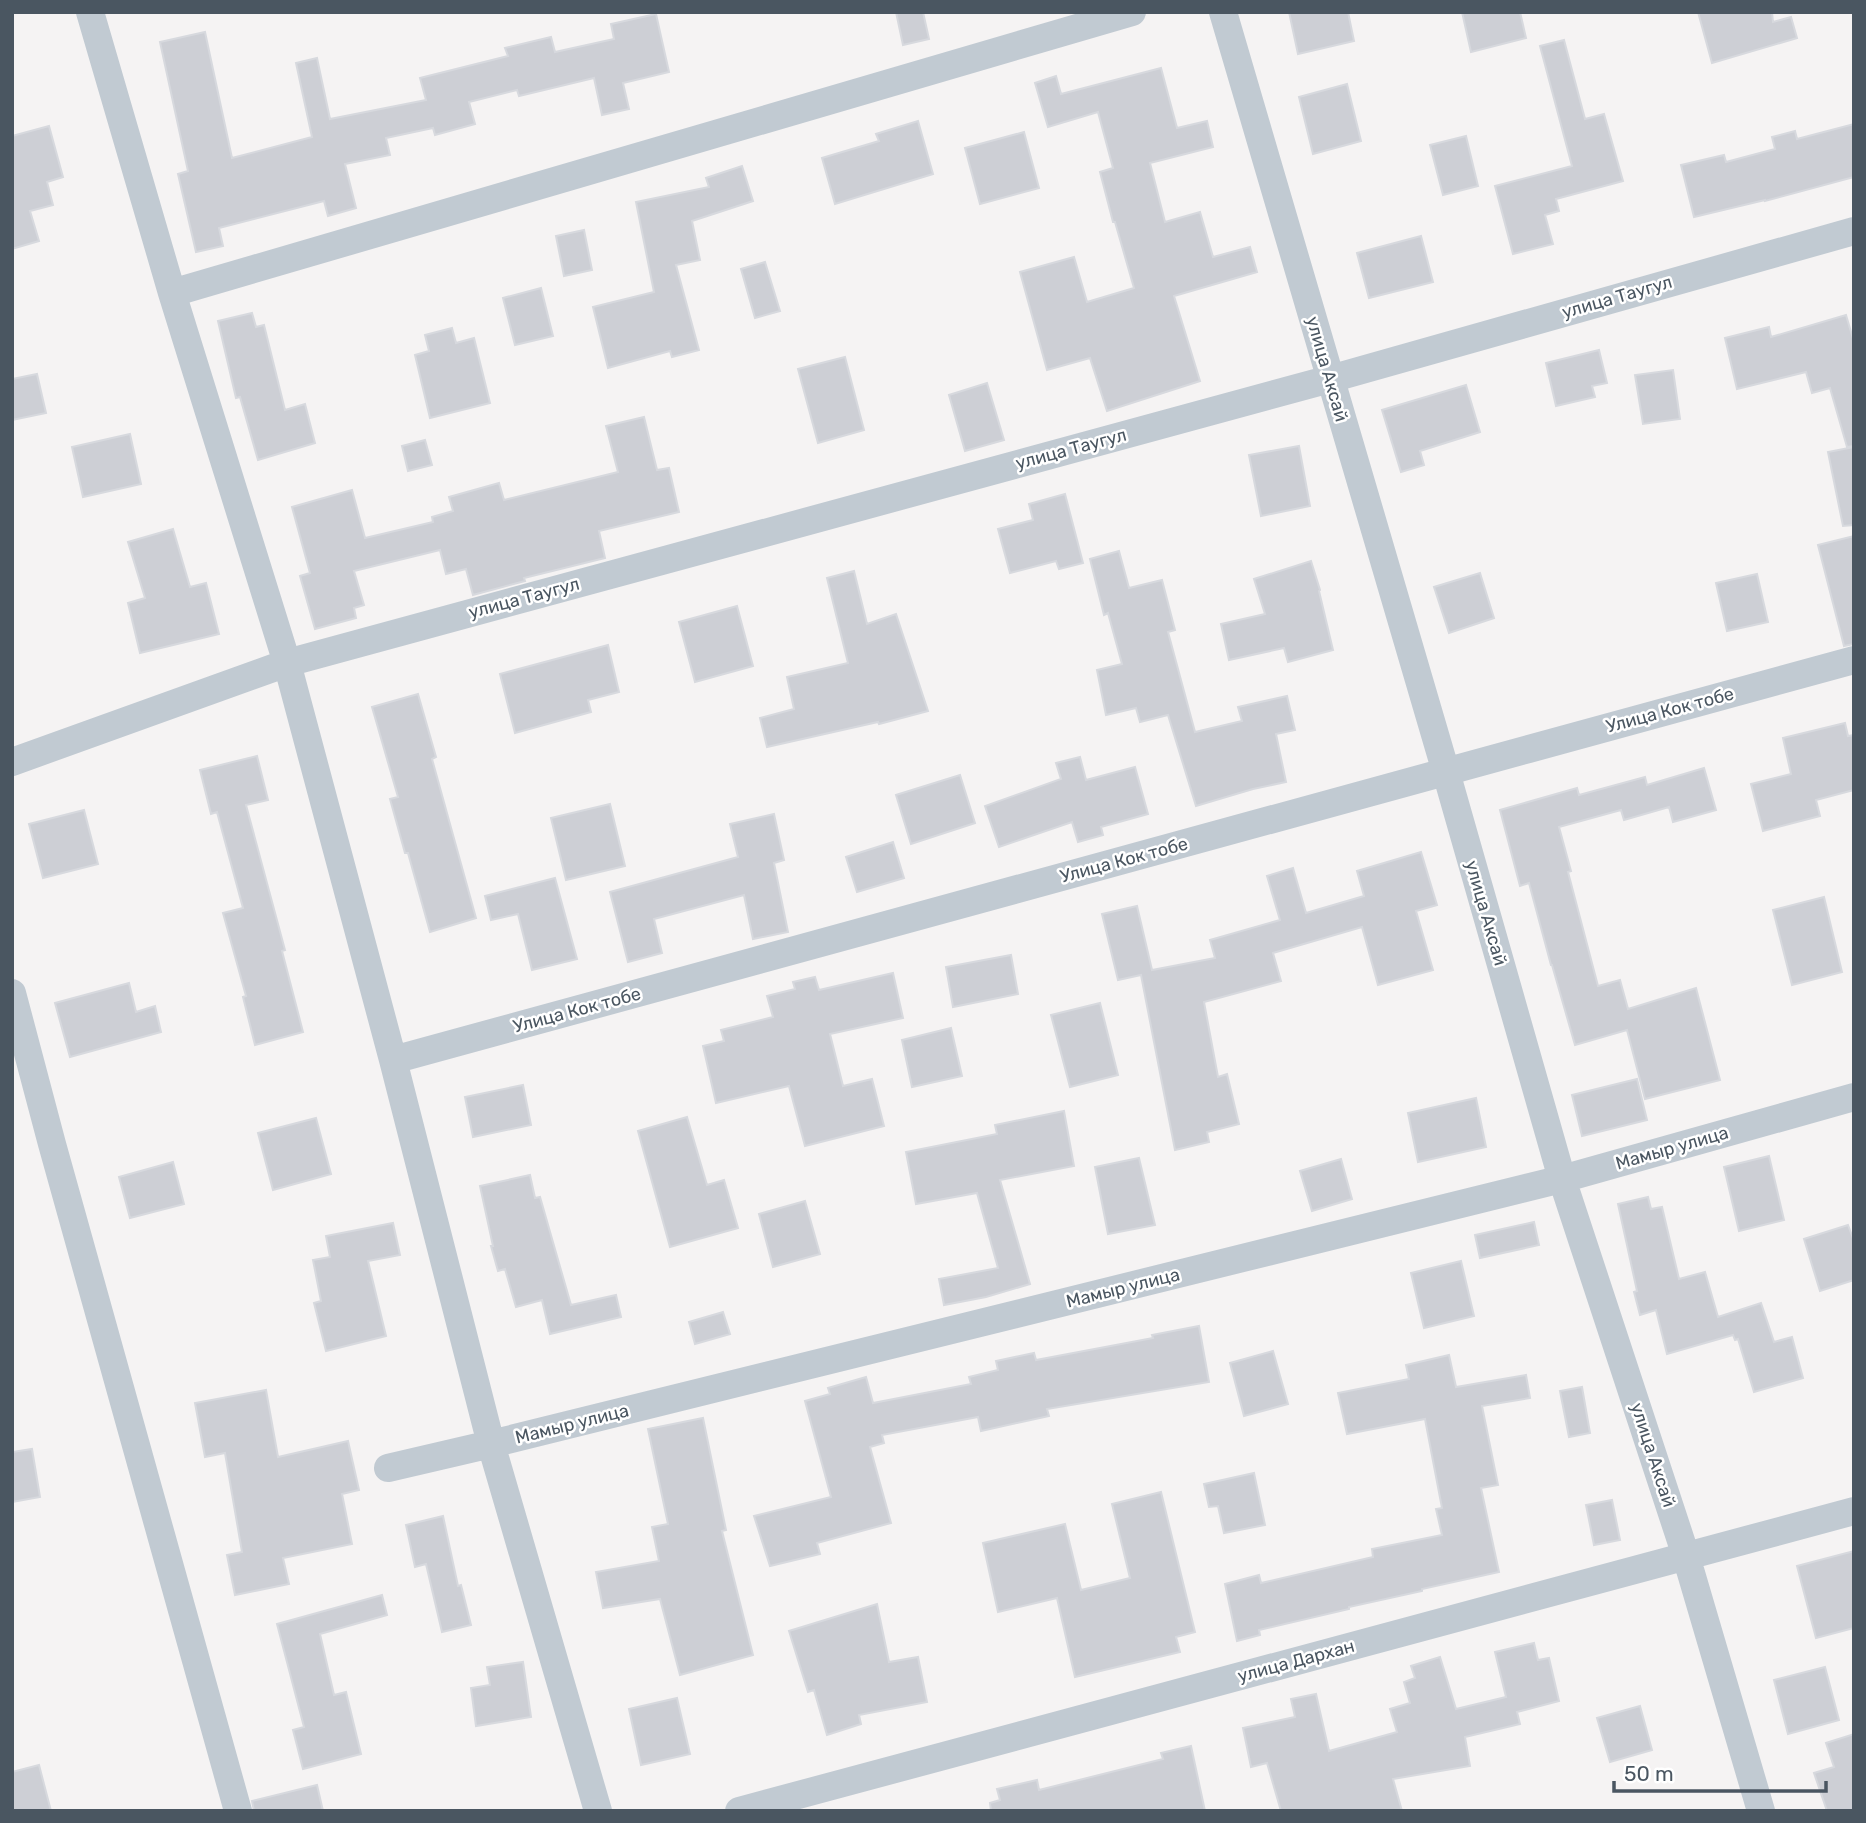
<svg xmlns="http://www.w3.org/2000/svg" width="1866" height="1823" font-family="Rubik,sans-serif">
	<rect width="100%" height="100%" fill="#f5f3f3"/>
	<path fill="#cdcfd5" stroke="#d7d9de" stroke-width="2" d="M896,12H923L929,39L903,45Z
		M1289,12H1348L1354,41L1298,54Z
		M1462,12H1520L1526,38L1471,52Z
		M1698,12H1772L1773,22L1791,17L1797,38L1712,63Z
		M656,14L669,72L623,83L629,109L602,115L594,78L519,96L517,90L469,102L475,124L435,135L433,128L386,138L390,155L345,164L356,208L328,216L324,201L219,228L223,246L196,252L178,174L188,171L160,42L205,32L232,158L312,137L296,63L317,58L330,119L426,100L420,78L508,56L505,48L551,37L555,52L614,39L611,24Z
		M1564,40L1585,119L1604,114L1623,181L1556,199L1559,211L1545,215L1553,244L1513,254L1495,186L1572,166L1540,46Z
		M1161,68L1177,128L1207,121L1213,147L1150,163L1165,222L1200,212L1213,257L1250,247L1257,272L1174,296L1200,381L1107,411L1090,358L1047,370L1020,272L1074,257L1087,302L1134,288L1115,222H1113L1100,172L1113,168L1098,112L1048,127L1035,83L1056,76L1061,94Z
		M1347,84L1361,141L1313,154L1299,97Z
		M918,121L933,174L835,204L822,158L879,141L876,134Z
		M1854,124V177L1765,201V200L1694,217L1681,165L1724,155L1726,162L1775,149L1772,137L1795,131L1797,139Z
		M49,126L63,177L47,182L53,205L30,211L39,241L12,249V136Z
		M1024,132L1039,188L980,204L965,148Z
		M1466,136L1478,186L1443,195L1430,145Z
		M742,166L753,201L692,221L700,260L676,265L699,350L672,357L670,351L608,368L593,307L654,292L636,202L709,187L706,178Z
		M584,230L592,270L564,276L556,236Z
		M1421,236L1433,282L1369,298L1357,253Z
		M765,262L780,311L755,318L741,269Z
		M541,288L553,336L515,345L503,298Z
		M252,313L256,327L264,325L285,410L305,404L315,443L258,460L240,397L236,398L218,321Z
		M1846,315L1854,342V446L1847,447L1830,388L1812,393L1806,372L1737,389L1725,338L1769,327L1771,337Z
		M452,328L456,343L474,338L490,403L430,418L415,355L429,351L425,335Z
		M1599,350L1607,383L1592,386L1595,397L1556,406L1546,363Z
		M845,357L864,430L818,443L798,369Z
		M1673,370L1680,419L1643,424L1635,375Z
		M37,374L46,413L12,420V379Z
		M987,383L1004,440L965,451L949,395Z
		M1466,385L1480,432L1420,451L1424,465L1401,472L1382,410Z
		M644,417L657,470L669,468L679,512L599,531L605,558L524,578L525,581L473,595L466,569L446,574L440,550L354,571L364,605L354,608L356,618L315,629L300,576L310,573L292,507L352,490L365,538L433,522L432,517L453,511L449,497L499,483L504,500L618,472L606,426Z
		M130,434L141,484L83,497L72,447Z
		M425,440L432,465L408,471L402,446Z
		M1299,446L1310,506L1261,516L1249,455Z
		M1854,447V525L1843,526L1828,452Z
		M1065,494L1083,563L1059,569L1056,561L1010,573L998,529L1033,520L1029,504Z
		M173,529L190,587L206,583L219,634L140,653L128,603L145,598L128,542Z
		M1854,536V644L1844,646L1818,545Z
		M1119,551L1129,588L1162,580L1175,630L1168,632L1195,732L1242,721L1238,707L1287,696L1295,730L1276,734L1286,782L1253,789L1196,806L1168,715L1140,722L1136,708L1106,715L1097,670L1122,664L1108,613L1104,615L1090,559Z
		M1311,561L1320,590L1319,591L1333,650L1288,662L1284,648L1229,660L1221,624L1265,614L1254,579Z
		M854,571L867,624L896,614L928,711L879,724L878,722L767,747L760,718L794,709L787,677L848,663L827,578Z
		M1480,573L1494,618L1449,633L1434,587Z
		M1757,574L1768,622L1727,631L1716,583Z
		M737,606L753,666L695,682L679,622Z
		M608,645L619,692L588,700L591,712L515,733L500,674Z
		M418,694L436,757L432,759L476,918L430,932L408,853H405L390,799L398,797L372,707Z
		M1845,723L1848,736L1854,735V790L1816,800L1820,816L1763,831L1751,784L1791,774L1783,738Z
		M257,756L268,800L246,805L285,950L282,951L303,1032L255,1045L243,997L246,996L223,913L243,908L217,812L211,814L200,770Z
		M1080,757L1086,780L1135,767L1148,814L1101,827L1103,835L1078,842L1072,822L999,847L985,806L1061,779L1056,763Z
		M1704,768L1716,810L1673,822L1669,807L1624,820L1621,810L1559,827L1571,871L1568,872L1598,986L1620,980L1628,1009L1696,988L1720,1080L1645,1099L1627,1030L1575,1045L1552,965H1551L1529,883L1520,886L1500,810L1577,788L1579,795L1645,777L1647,785Z
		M960,775L975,823L911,844L896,795Z
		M610,804L625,866L566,880L551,818Z
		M84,810L98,864L43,878L29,824Z
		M774,814L784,860L774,863L788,932L753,939L744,895L654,919L662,953L628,962L610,892L738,857L730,824Z
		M893,842L904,878L857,892L846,857Z
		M1421,852L1437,905L1416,911L1433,970L1378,985L1362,927L1273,953L1281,981L1204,1002L1218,1077L1227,1074L1239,1124L1207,1132L1209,1142L1175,1150L1141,975L1118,980L1102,914L1137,906L1152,970L1215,958L1210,940L1280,920L1267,876L1293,868L1306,913L1364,896L1357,871Z
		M555,878L577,959L532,970L518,914L491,920L485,896Z
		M1824,897L1842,972L1792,985L1773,910Z
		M1011,955L1018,994L953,1007L946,967Z
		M893,973L903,1018L830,1034L843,1086L872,1079L884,1126L805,1146L789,1086L716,1103L703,1046L724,1041L721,1030L773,1017L767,996L795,989L793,982L815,977L819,990Z
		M129,983L136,1012L155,1006L161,1032L70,1057L55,1003Z
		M1100,1003L1118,1075L1070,1087L1051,1015Z
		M951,1028L962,1076L912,1087L902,1040Z
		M1637,1079L1647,1120L1582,1136L1572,1095Z
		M523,1085L531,1125L473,1137L465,1097Z
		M1476,1098L1486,1147L1418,1162L1408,1113Z
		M1064,1111L1074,1166L1000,1180L1030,1284L986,1297L944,1305L939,1279L998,1268L977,1193L916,1204L906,1152L997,1134L995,1125Z
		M687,1117L707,1185L724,1180L738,1228L670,1247L638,1131Z
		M316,1118L331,1174L273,1190L258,1133Z
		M1769,1156L1784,1220L1739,1231L1724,1167Z
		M1139,1158L1155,1225L1108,1234L1095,1167Z
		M1341,1159L1352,1199L1312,1211L1300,1171Z
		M173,1162L184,1204L130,1218L119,1177Z
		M530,1175L535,1198L540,1197L571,1305L616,1295L621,1317L550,1334L542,1300L516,1307L505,1269L498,1271L491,1246H493L480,1186Z
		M1648,1197L1651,1209L1662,1207L1679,1279L1705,1272L1718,1317L1761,1303L1774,1342L1792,1337L1803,1378L1754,1392L1738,1339L1735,1340L1733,1335L1667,1354L1656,1310L1640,1315L1634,1292L1637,1291L1618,1204Z
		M805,1201L820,1254L773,1267L759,1214Z
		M1534,1222L1539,1245L1480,1258L1475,1235Z
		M393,1223L400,1255L368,1261L386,1336L326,1351L314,1303L321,1301L313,1260L330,1257L326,1236Z
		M1848,1225L1854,1241V1280L1820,1291L1804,1239Z
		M1461,1261L1474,1316L1424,1328L1411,1273Z
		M723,1312L730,1334L695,1344L689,1322Z
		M1199,1326L1209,1382L1047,1409L1049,1416L981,1431L978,1417L882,1435L884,1443L870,1447L891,1523L817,1543L820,1554L770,1566L754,1516L831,1497L805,1401L830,1394L828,1388L866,1377L873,1403L971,1384L969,1377L998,1370L996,1361L1034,1353L1036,1360L1153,1338L1152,1335Z
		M1273,1351L1288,1404L1244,1416L1230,1363Z
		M1449,1355L1456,1387L1526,1375L1530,1398L1482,1406L1498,1485L1481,1488L1499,1572L1422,1589V1591L1349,1607V1609L1259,1630L1260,1635L1237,1641L1225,1584L1259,1575L1261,1583L1373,1557L1372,1549L1442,1535L1436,1509L1442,1508L1425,1419L1347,1434L1338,1393L1409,1379L1406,1365Z
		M1582,1387L1590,1433L1569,1437L1560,1391Z
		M266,1390L278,1457L348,1441L359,1490L342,1494L352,1544L283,1558L289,1584L235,1595L227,1555L242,1552L225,1453L205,1457L195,1403Z
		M703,1418L726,1530L722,1531L753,1655L680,1675L660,1599L603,1608L596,1572L659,1561L652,1527L668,1524L648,1429Z
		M32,1449L40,1497L12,1502V1452Z
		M1254,1473L1265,1525L1224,1533L1218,1506L1209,1507L1204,1484Z
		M1161,1492L1195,1632L1176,1637L1180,1652L1075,1677L1057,1598L998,1612L983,1543L1065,1524L1081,1590L1130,1578L1112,1504Z
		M1612,1500L1620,1540L1594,1545L1586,1505Z
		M443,1516L458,1586L461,1585L471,1625L442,1632L426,1564L415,1567L406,1525Z
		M1854,1551V1628L1816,1638L1797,1566Z
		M382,1595L387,1615L320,1634L334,1695L346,1692L361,1754L303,1769L293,1730L304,1727L277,1624Z
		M877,1604L889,1662L918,1657L927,1702L859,1715L861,1724L827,1735L814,1690L808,1692L789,1631Z
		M1534,1643L1538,1660L1549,1658L1559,1701L1517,1712L1520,1724L1465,1737L1470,1766L1393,1779L1402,1811H1281L1267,1763L1251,1767L1243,1728L1295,1717L1291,1699L1316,1694L1329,1751L1397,1732L1390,1709L1410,1703L1404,1682L1415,1678L1411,1666L1440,1657L1456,1709L1506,1697L1495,1652Z
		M523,1662L531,1717L476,1726L471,1688L490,1685L487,1667Z
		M1825,1667L1839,1720L1788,1734L1774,1680Z
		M677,1698L690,1754L641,1765L629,1709Z
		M1640,1706L1652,1750L1610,1762L1597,1718Z
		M1854,1734V1811H1827L1814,1773L1834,1767L1826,1743Z
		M1191,1746L1205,1811H991L990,1803L1000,1800L997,1789L1037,1780L1039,1790L1163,1759L1161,1753Z
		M39,1765L51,1811H12V1772Z
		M317,1785L323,1811H254L252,1801Z"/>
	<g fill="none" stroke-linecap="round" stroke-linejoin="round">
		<path stroke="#c1cad2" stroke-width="28" d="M90,12L172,293L287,663L393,1060L491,1444L598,1811
			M1223,12L1446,772L1562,1179L1686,1556L1761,1811
			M172,293L1132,12
			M12,762L287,663L1330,379L1854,231
			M12,993L52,1144L238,1811
			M393,1060L1854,660
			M388,1468L491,1444L1562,1179L1854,1097
			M739,1811L1854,1511"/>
	</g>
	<g text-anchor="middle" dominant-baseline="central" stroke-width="5" stroke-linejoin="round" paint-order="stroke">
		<g font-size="18" fill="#4a5661" stroke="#fff">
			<text transform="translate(1617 297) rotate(-16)">улица Таугул</text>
			<text transform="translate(1327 369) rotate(74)">улица Аксай</text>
			<text transform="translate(1071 449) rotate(-15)">улица Таугул</text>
			<text transform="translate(524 598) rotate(-15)">улица Таугул</text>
			<text transform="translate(1670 710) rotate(-15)">Улица Кок тобе</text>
			<text transform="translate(1124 860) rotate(-15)">Улица Кок тобе</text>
			<text transform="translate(1486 913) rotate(74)">улица Аксай</text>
			<text transform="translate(577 1010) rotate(-15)">Улица Кок тобе</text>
			<text transform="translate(1672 1148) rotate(-16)">Мамыр улица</text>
			<text transform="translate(1123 1288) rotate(-14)">Мамыр улица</text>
			<text transform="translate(572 1424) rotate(-14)">Мамыр улица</text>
			<text transform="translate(1653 1455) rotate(72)">улица Аксай</text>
			<text transform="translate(1296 1661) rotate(-15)">улица Дархан</text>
		</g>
	</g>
	<rect width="1866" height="1823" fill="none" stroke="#4a5661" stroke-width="28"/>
	<path d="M1614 1781v10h212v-10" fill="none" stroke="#4a5661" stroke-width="3.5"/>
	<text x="1624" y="1781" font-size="21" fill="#4a5661" stroke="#ffffff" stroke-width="5" paint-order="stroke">50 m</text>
</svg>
